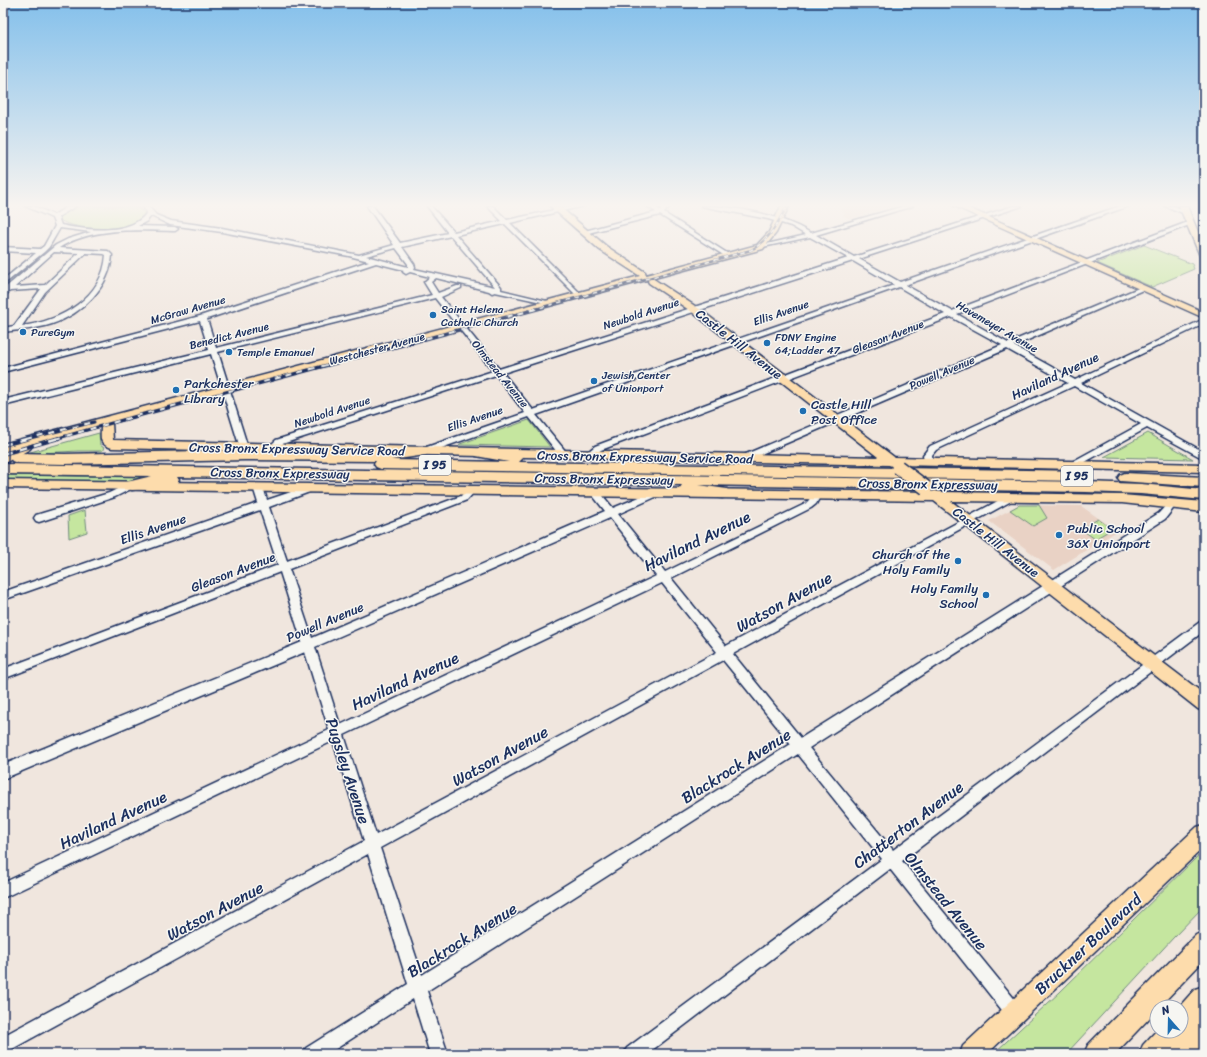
<svg xmlns="http://www.w3.org/2000/svg" width="1207" height="1057" font-family="Sriracha,sans-serif">
	<rect width="100%" height="100%" fill="#f0e6de"/>
	<filter id="ink" filterUnits="userSpaceOnUse"><feTurbulence type="fractalNoise" baseFrequency=".025" numOctaves="2"/><feDisplacementMap in="SourceGraphic" scale="8" xChannelSelector="R" yChannelSelector="G"/><feConvolveMatrix kernelMatrix="1 2 1 2 8 2 1 2 1" color-interpolation-filters="sRGB"/></filter>
	<g filter="url(#ink)">
		<path fill="#e9d2c5" d="M848,206H893L850,219L843,215L844,212L841,211L840,208Z
			M1019,505L1081,506L1117,531L1054,570L989,521Z"/>
		<path fill="#c5e69f" stroke="#708a7e" d="M80,206H132L140,209L145,213C138,234 75,231 60,220V216L65,211Z
			M1144,245L1192,264L1194,269L1152,287L1097,263Z
			M529,420L550,447L459,445L460,444Z
			M99,433L100,445L104,448L102,451H78L23,454Z
			M1148,433L1193,459L1104,457Z
			M3,475L169,477L122,483L3,480Z
			M1019,505H1039L1047,518L1033,526L1010,510Z
			M85,510L87,532L69,538L68,516Z
			M1098,519L1112,529L1095,539L1081,529Z
			M1204,850V906L1174,937L1066,1054H993L1060,992Z"/>
		<g fill="none" stroke-linecap="round" stroke-linejoin="round">
			<g stroke="#1b2f5e" stroke-width="3">
				<path id="minor" d="M25,206H34L54,215L68,206H76L58,217L61,225C85,230 132,236 147,212L142,206H148L156,215L171,221L222,228L359,255L394,245L367,206H373L400,243L448,233L427,206H431L454,232L502,221L487,206H493L507,220L573,206H584L510,223L581,294V296H577L505,224L456,235L501,287V290L551,302V304L495,292L492,293L489,291L436,278L431,282L438,293L457,286H461V288L441,297L499,369L848,258L810,237L758,248V246L806,235L791,226L768,219L701,206C738,206 780,215 811,233L904,206H913L816,235L854,257L1013,206H1022L859,259L900,282L1120,206H1129L905,285L952,311L1188,222H1192V224L957,314L1008,343L1141,287H1145V289L1014,346L1075,380L1204,319V324L1081,383L1204,452V459L1147,428L1074,468H1068L1066,466L1068,464L1141,424L1074,386L936,450L932,455L933,463L931,465H925L923,455L930,446L1068,383L1007,349L745,461H739L737,459L739,457L1002,345L951,317L601,450L588,458L584,455L595,446L945,314L899,287L536,415L567,453L568,455L564,458L561,457L529,417L424,454H418L417,452L418,450L525,413L496,375L282,444L275,450H269L268,448L276,440L493,371L435,298L218,352L248,448L244,451L240,448L211,354L3,406V400L209,350L200,321L3,372V368L200,316L369,261L349,256L222,232L170,225L151,216L147,221L138,226L175,227L178,229L175,231C138,230 91,227 59,248L108,251L112,255C110,287 82,314 52,324C37,329 19,330 3,332V328L14,326L41,289L10,291L3,297L5,288L56,245L68,239L91,232L60,228L49,247L44,252L3,285V280L36,253L3,251V247L40,249L44,246L55,226L52,218ZM451,236L495,287L414,269L415,267L414,264L402,247ZM396,248L408,264V267L366,256ZM54,252L79,253L45,285L15,287ZM86,253L104,254L106,255C103,298 61,321 22,326L45,292ZM853,261L894,285L533,410L503,373ZM376,263L404,270L403,272L406,274L410,272L430,277L424,282L432,295L216,348L207,319Z
					M647,206H654L660,210L664,206H670L664,213L730,255L725,256L660,215L584,234L581,232L656,212Z
					M1165,206H1174L1188,212L1183,213Z
					M132,482L135,483L137,485L135,487L115,497L39,522L36,521L34,518L36,515L109,493Z
					M258,484L263,487L267,500L312,485L317,488L315,490L269,507L287,561L461,496L468,488H474L476,490L467,500L289,569L312,638L605,511L590,492L595,489L598,490L613,508L654,491H660L662,493L660,495L618,514L665,572L805,504L809,500L813,493H819L821,495L816,504L811,508L671,578L726,646L1009,495H1015L1017,497L1015,499L733,654L801,738L1159,513L1170,501H1176L1178,503L1176,505L1165,519L809,748L893,850L1200,622L1204,620V631L902,861L1021,1007L1023,1013L1021,1019L1015,1021L1009,1019L890,869L647,1054H624L627,1048L882,859L798,754L427,991L448,1054H430L413,999L328,1054H303L306,1048L408,984L368,854L3,1054V1036L364,841L333,741L3,898V883L329,730L305,652L3,779V765L302,642L280,572L3,679V669L278,565L260,510L3,600V592L258,503L253,487ZM610,518L656,576L340,725L315,647ZM662,583L717,652L376,835L344,735ZM723,660L791,744L422,975L380,848Z"/>
			</g>
			<g stroke="#1b2f5e" stroke-width="3">
				<path id="major" d="M550,206H559L606,246L645,272L646,275L757,245L769,232L781,206H789L776,233L763,249L112,423L113,440L878,457L692,312L649,283L648,281L649,279L652,278L698,308L894,457L1204,464V472L899,465L894,467L889,465L112,448C98,444 101,438 101,426L31,444L32,446L30,449L3,464V455L12,450L3,452V444L640,276L600,250Z
					M954,206H964L1204,312V318Z
					M1179,206H1187L1204,246V258L1200,256Z
					M3,480L931,492L935,491L940,492L1122,495L1204,502V512L1122,503L951,501L1204,694V711L1198,709L934,501L3,488Z
					M1204,825V847L987,1054H960L963,1046L1197,827Z"/>
			</g>
			<g stroke="#1b2f5e" stroke-width="3">
				<path id="highway" d="M421,448L426,449L428,452L426,455L391,460L509,462L476,456L474,453L476,450L481,449L521,455L523,458L519,462L1083,471L1088,473L1090,476L1088,479L1083,481L381,469L376,467L374,464L376,461L245,460L65,464L17,463L12,461L10,458L12,455L17,453L65,454L245,450L371,452Z
					M3,464L1086,482L1141,484L1204,490V500L1141,494L1086,492L699,485L727,489L729,493L727,497L722,498L681,493L679,489L682,485L177,477L179,480L177,483L132,490L127,488L125,485L127,482L152,476L3,474Z
					M1125,473L1204,477V487L1120,481L1118,478L1120,475Z
					M1204,931V960L1159,1007H1157V1010L1115,1054H1084L1088,1045L1196,935Z
					M1204,986V1016L1202,1018L1204,1017V1046L1194,1054H1139L1143,1045L1157,1030V1031H1181V1007H1179L1195,989Z"/>
			</g>
			<use href="#minor" fill="#f6f6f2" fill-rule="evenodd"/>
			<use href="#major" fill="#fddcac" fill-rule="evenodd"/>
			<use href="#highway" fill="#fddcac" fill-rule="evenodd"/>
			<g stroke="#1b2f5e" stroke-width="2.5">
				<path id="rail-far2" d="M532,310L751,250C770,240 777,224 787,206"/>
			</g>
			<g stroke="#1b2f5e" stroke-width="3">
				<path id="rail-far1" d="M26,439L94,422
					M55,439L147,413L536,309"/>
			</g>
			<g stroke="#1b2f5e" stroke-width="4">
				<path id="rail" d="M3,445L30,438
					M3,454L59,438"/>
			</g>
			<use href="#rail-far2" stroke="#f6f6f2" stroke-width="1.5" stroke-dasharray="4.5" stroke-linecap="butt"/>
			<use href="#rail-far1" stroke="#f6f6f2" stroke-width="2" stroke-dasharray="6" stroke-linecap="butt"/>
			<use href="#rail" stroke="#f6f6f2" stroke-width="2.5" stroke-dasharray="8" stroke-linecap="butt"/>
			<g stroke="#1b2f5e" stroke-width="16" stroke-linecap="butt">
				<path id="major-bridge" d="M898,467L926,488"/>
			</g>
			<use href="#major-bridge" stroke="#fddcac" stroke-width="13"/>
		</g>
	</g>
	<linearGradient id="sky" x2="0" y2="1"><stop stop-color="#84c0eb"/><stop offset="0.58" stop-color="#f8f4f0"/><stop offset="1" stop-color="#f8f4f0" stop-opacity="0"/></linearGradient>
	<rect width="1207" height="354" fill="url(#sky)"/>
	<g fill="#1f6fb2" stroke="#f6f6f2" stroke-width="1.5">
		<circle cx="433" cy="315" r="4"/>
		<circle cx="23" cy="332" r="4"/>
		<circle cx="767" cy="343" r="4"/>
		<circle cx="229" cy="352" r="4"/>
		<circle cx="594" cy="381" r="4"/>
		<circle cx="176" cy="390" r="4"/>
		<circle cx="803" cy="411" r="4"/>
		<circle cx="1059" cy="535" r="4"/>
		<circle cx="958" cy="561" r="4"/>
		<circle cx="986" cy="595" r="4"/>
	</g>
	<g text-anchor="middle" dominant-baseline="central" stroke-width="3" stroke-linejoin="round" paint-order="stroke">
		<g font-size="11" fill="#1b2f5e" stroke="#f6f6f2" text-anchor="start">
			<text x="441" y="309">Saint Helena<tspan x="441" dy="13">Catholic Church</tspan></text>
			<text x="31" y="332">PureGym</text>
			<text x="775" y="337">FDNY Engine<tspan x="775" dy="13">64;Ladder 47</tspan></text>
			<text x="237" y="352">Temple Emanuel</text>
			<text x="602" y="375">Jewish Center<tspan x="602" dy="13">of Unionport</tspan></text>
		</g>
		<g font-size="11" fill="#1b2f5e" stroke="#f6f6f2">
			<text transform="translate(188 310) rotate(-16)">McGraw Avenue</text>
			<text transform="translate(781 313) rotate(-19)">Ellis Avenue</text>
			<text transform="translate(641 314) rotate(-18)">Newbold Avenue</text>
			<text transform="translate(997 327) rotate(30)">Havemeyer Avenue</text>
			<text transform="translate(229 336) rotate(-14)">Benedict Avenue</text>
			<text transform="translate(888 337) rotate(-21)">Gleason Avenue</text>
			<text transform="translate(377 349) rotate(-15)">Westchester Avenue</text>
			<text transform="translate(942 373) rotate(-23)">Powell Avenue</text>
			<text transform="translate(500 374) rotate(51)">Olmstead Avenue</text>
			<text transform="translate(332 412) rotate(-18)">Newbold Avenue</text>
			<text transform="translate(475 419) rotate(-19)">Ellis Avenue</text>
		</g>
		<g fill="#f6f6f2" stroke="#5d6b8a" stroke-width="1">
			<rect x="419" y="455" width="32" height="20" rx="3"/>
			<rect x="1061" y="466" width="32" height="20" rx="3"/>
		</g>
		<g font-size="12" font-weight="bold" fill="#1b2f5e">
			<text x="435" y="465">I 95</text>
			<text x="1077" y="476">I 95</text>
		</g>
		<g font-size="13" fill="#1b2f5e" stroke="#f6f6f2">
			<text transform="translate(739 344) rotate(38)">Castle Hill Avenue</text>
			<text transform="translate(1055 376) rotate(-25)">Haviland Avenue</text>
			<text transform="translate(297 449) rotate(1)">Cross Bronx Expressway Service Road</text>
			<text transform="translate(645 457) rotate(1)">Cross Bronx Expressway Service Road</text>
			<text transform="translate(280 473) rotate(1)">Cross Bronx Expressway</text>
			<text transform="translate(604 479) rotate(1)">Cross Bronx Expressway</text>
			<text transform="translate(928 484) rotate(1)">Cross Bronx Expressway</text>
			<text transform="translate(153 529) rotate(-19)">Ellis Avenue</text>
			<text transform="translate(996 542) rotate(38)">Castle Hill Avenue</text>
			<text transform="translate(233 572) rotate(-21)">Gleason Avenue</text>
			<text transform="translate(325 622) rotate(-23)">Powell Avenue</text>
		</g>
		<g font-size="13" fill="#1b2f5e" stroke="#f6f6f2" text-anchor="start">
			<text x="184" y="383">Parkchester<tspan x="184" dy="15">Library</tspan></text>
			<text x="811" y="404">Castle Hill<tspan x="811" dy="15">Post Office</tspan></text>
			<text x="1067" y="528">Public School<tspan x="1067" dy="15">36X Unionport</tspan></text>
			<text x="950" y="554" text-anchor="end">Church of the<tspan x="950" dy="15">Holy Family</tspan></text>
			<text x="978" y="588" text-anchor="end">Holy Family<tspan x="978" dy="15">School</tspan></text>
		</g>
		<g font-size="16" fill="#1b2f5e" stroke="#f6f6f2">
			<text transform="translate(697 541) rotate(-26)">Haviland Avenue</text>
			<text transform="translate(784 602) rotate(-29)">Watson Avenue</text>
			<text transform="translate(405 681) rotate(-25)">Haviland Avenue</text>
			<text transform="translate(500 756) rotate(-29)">Watson Avenue</text>
			<text transform="translate(736 766) rotate(-32)">Blackrock Avenue</text>
			<text transform="translate(348 771) rotate(72)">Pugsley Avenue</text>
			<text transform="translate(113 820) rotate(-25)">Haviland Avenue</text>
			<text transform="translate(908 825) rotate(-37)">Chatterton Avenue</text>
			<text transform="translate(946 901) rotate(51)">Olmstead Avenue</text>
			<text transform="translate(215 911) rotate(-28)">Watson Avenue</text>
			<text transform="translate(462 940) rotate(-32)">Blackrock Avenue</text>
			<text transform="translate(1088 944) rotate(-43)">Bruckner Boulevard</text>
		</g>
	</g>
	<rect width="1207" height="1057" fill="none" stroke="#f6f6f2" stroke-width="16"/>
	<rect x="8" y="8" width="1191" height="1041" fill="none" stroke="#1b2f5e" stroke-width="1.5" filter="url(#ink)"/>
	<g transform="translate(1169 1019) rotate(340)"><circle r="19" fill="#f6f6f2" stroke="#9ea6b7"/>
	<path d="M0-3L7 15L0 10L-7 15Z" fill="#1f6fb2"/>
	<text y="-6" font-size="11" font-weight="bold" text-anchor="middle" fill="#1b2f5e">N</text>
	</g>
</svg>
